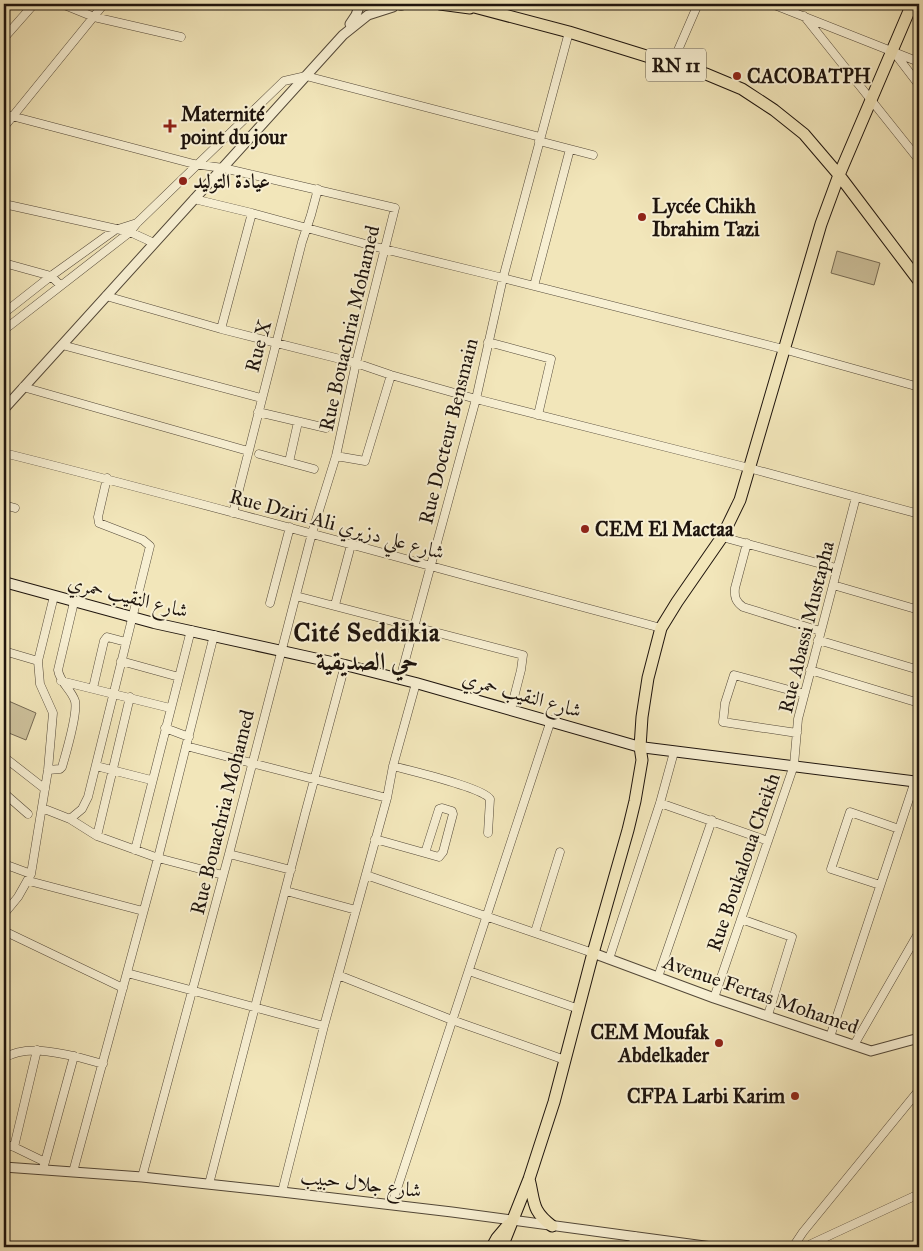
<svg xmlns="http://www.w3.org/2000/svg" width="923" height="1251" font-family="'IM FELL Great Primer',Amiri,serif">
	<rect width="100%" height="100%" fill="#f2e6ba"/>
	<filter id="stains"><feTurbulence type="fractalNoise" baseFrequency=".004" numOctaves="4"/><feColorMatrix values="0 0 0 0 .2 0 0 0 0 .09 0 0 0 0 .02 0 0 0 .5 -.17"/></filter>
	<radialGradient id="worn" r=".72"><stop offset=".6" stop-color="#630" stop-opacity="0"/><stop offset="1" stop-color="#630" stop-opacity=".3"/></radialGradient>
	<path fill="#cec29d" stroke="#766b55" d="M837,251L880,263L874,285L831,273Z
		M4,699L36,713L26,740L4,731Z"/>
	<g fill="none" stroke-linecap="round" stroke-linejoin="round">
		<g stroke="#534838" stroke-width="9">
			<path id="minor" d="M62,4L94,17L181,37
				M772,4L919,62
				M804,16L919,160
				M4,38L34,4
				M893,51L919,85
				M672,64L698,4
				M4,114L194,164L223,168L395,208L356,363L336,456L312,533L229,854L142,1177
				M4,127L104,4
				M539,141L593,155
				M194,199L252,213L384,249L503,278L783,349L919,387
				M4,204L130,232L154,243
				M4,263L51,276L60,285
				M534,286L570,149
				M106,296L221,329L356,363L391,375L476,399L749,468L919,514
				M4,313L51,276L115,230L137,223
				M221,329L252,213
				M4,330L130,232L137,223L284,81L306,76L540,137
				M488,342L551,359L538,415
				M62,345L261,398
				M23,387L248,451
				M258,412L326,428
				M4,453C224,508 442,570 661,628
				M259,454L314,469
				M336,456L365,461L391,375
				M289,462L298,422
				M4,505L15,508
				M233,513L302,242L311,215L318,189
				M722,537L836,568
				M747,543L735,588C734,597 736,602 743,607L820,631
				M833,585L919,610
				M296,596L523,655L521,670L511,709
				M270,603L290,527
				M335,605L351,545
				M818,640L919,670
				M4,651L38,661
				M121,661L179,677
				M810,670L919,703
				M400,679L476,399L503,278L569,32
				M61,681L170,708
				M93,688L104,641L107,637L126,642
				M165,728L189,737
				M797,733L723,722L725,703L734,675L804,694
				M186,746L387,798
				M4,757L45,789
				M96,766L151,780
				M393,766C410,771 482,787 490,799L488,833
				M48,770L60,769L62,767C66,753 78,714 75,701C71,689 60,683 58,670L74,602
				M4,793L28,814
				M660,803L768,841
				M42,808L70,819L97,836L158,858L223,875
				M70,819L82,809L88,797L150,546L143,540L99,523L98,517L107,478
				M97,836L130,697
				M375,839C396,845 417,851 439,857L443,852L453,814L452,811L442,808L439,809L425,853
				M135,850L191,630
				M229,854L291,870
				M4,864L31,874
				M366,875L593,953
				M29,881L143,911
				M880,885L831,869L850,812L899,829
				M286,891L356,910
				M4,914L18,897L31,874L48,770L53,713L40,684L38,661L54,596
				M741,919L792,937L768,1015
				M4,931L123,988
				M535,932L560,852
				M609,959L660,803L674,752
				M469,971L579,1009
				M127,973L324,1026
				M338,975L452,1020L565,1060
				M658,977L712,820
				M714,998L794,765L798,719L856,497
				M830,1037L915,781
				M854,1045L919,932
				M4,1058C26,1045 51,1052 74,1056
				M4,1144L14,1147L45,1162L44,1165
				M14,1147L37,1050
				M45,1162L74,1056L103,1064
				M73,1172L158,858L214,635
				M209,1184L305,814L345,665
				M282,1192L324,1026L387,798L393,766L416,683
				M392,1204L551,720
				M811,1244L919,1194
				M633,1247L634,1236
				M793,1247L803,1232L919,1090"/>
		</g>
		<g stroke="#534838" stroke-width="11">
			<path id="tertiary" d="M350,24L356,15L360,4
				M4,409L343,35L368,15L393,7
				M593,953L714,998L871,1051L919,1038
				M4,1167L142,1177L282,1192L452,1212L712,1247"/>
		</g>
		<g stroke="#1e140d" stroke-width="12">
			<path id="secondary" d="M4,582L154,623L345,665L416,683L640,747L919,782"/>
		</g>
		<g stroke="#1e140d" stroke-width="13">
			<path id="primary" d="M400,4H402
				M440,4L470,8
				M463,4L569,32L672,64L706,74L742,89L774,110L804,134L839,175L919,281
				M529,1179C535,1202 531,1210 552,1226
				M492,1247L497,1238L508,1225
				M502,1247L529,1179L554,1102L593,953L628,830L635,801L642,760L640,747L642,717L648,678L661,628L677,602L722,537L740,500L821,224L839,175L912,4"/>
		</g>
		<use href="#minor" stroke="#f7efd2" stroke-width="8"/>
		<use href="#tertiary" stroke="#f7efd2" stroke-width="9"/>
		<use href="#secondary" stroke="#f7efd2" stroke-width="10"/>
		<use href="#primary" stroke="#f2e6ba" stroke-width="11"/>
	</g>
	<g fill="#8f2418" stroke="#f7efd2" stroke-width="2">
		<circle cx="737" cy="76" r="5"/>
		<path d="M167.5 118.5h5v5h5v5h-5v5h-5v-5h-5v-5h5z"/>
		<circle cx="183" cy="181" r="5"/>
		<circle cx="642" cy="217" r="5"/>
		<circle cx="585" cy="529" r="5"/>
		<circle cx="719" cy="1043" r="5"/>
		<circle cx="795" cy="1096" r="5"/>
	</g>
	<g text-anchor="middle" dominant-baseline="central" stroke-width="4" stroke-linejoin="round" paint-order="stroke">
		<rect fill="#f7efd2" stroke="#5f5648" stroke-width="1" x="646" y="48.5" width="60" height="33" rx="4"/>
		<g font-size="19" font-weight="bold" fill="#1e140d">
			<text x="676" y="65">RN 11</text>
		</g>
		<g font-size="20" font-weight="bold" fill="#1e140d" stroke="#f7efd2" text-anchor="start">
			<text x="747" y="76">CACOBATPH</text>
			<text x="181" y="114">Maternité<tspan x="181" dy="23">point du jour</tspan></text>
			<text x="193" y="181">عيادة التوليد</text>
			<text x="652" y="206">Lycée Chikh<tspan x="652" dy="23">Ibrahim Tazi</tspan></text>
			<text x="595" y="529">CEM El Mactaa</text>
			<text x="709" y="1032" text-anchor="end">CEM Moufak<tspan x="709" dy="23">Abdelkader</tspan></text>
			<text x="785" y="1096" text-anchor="end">CFPA Larbi Karim</text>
		</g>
		<g font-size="20" fill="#1e140d" stroke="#f7efd2">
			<text transform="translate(349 328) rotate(-77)">Rue Bouachria Mohamed</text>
			<text transform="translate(258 346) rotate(-75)">Rue X</text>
			<text transform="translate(448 431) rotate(-76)">Rue Docteur Bensmain</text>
			<text transform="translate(337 524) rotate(15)">Rue Dziri Ali شارع علي دزيري</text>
			<text transform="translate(128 596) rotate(14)">شارع النقيب حمري</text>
			<text transform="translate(806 627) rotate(-76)">Rue Abassi Mustapha</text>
			<text transform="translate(522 694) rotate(16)">شارع النقيب حمري</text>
			<text transform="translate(222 812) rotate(-76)">Rue Bouachria Mohamed</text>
			<text transform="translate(743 862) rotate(-71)">Rue Boukaloua Cheikh</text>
			<text transform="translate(761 994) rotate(19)">Avenue Fertas Mohamed</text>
			<text transform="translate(361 1183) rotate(7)">شارع جلال حبيب</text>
		</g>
		<g font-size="25" font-weight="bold" letter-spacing="1" fill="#1e140d" stroke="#f7efd2">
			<text x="367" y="632">Cité Seddikia<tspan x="367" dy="29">حي الصديقية</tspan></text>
		</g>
	</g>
	<rect width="923" height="1251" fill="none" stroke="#f2e6ba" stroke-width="20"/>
	<rect x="5" y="5" width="913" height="1241" fill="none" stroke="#1e140d" stroke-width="2.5"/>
	<rect x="10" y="10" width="903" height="1231" fill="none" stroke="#1e140d"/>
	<rect width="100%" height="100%" filter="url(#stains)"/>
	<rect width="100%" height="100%" fill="url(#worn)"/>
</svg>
